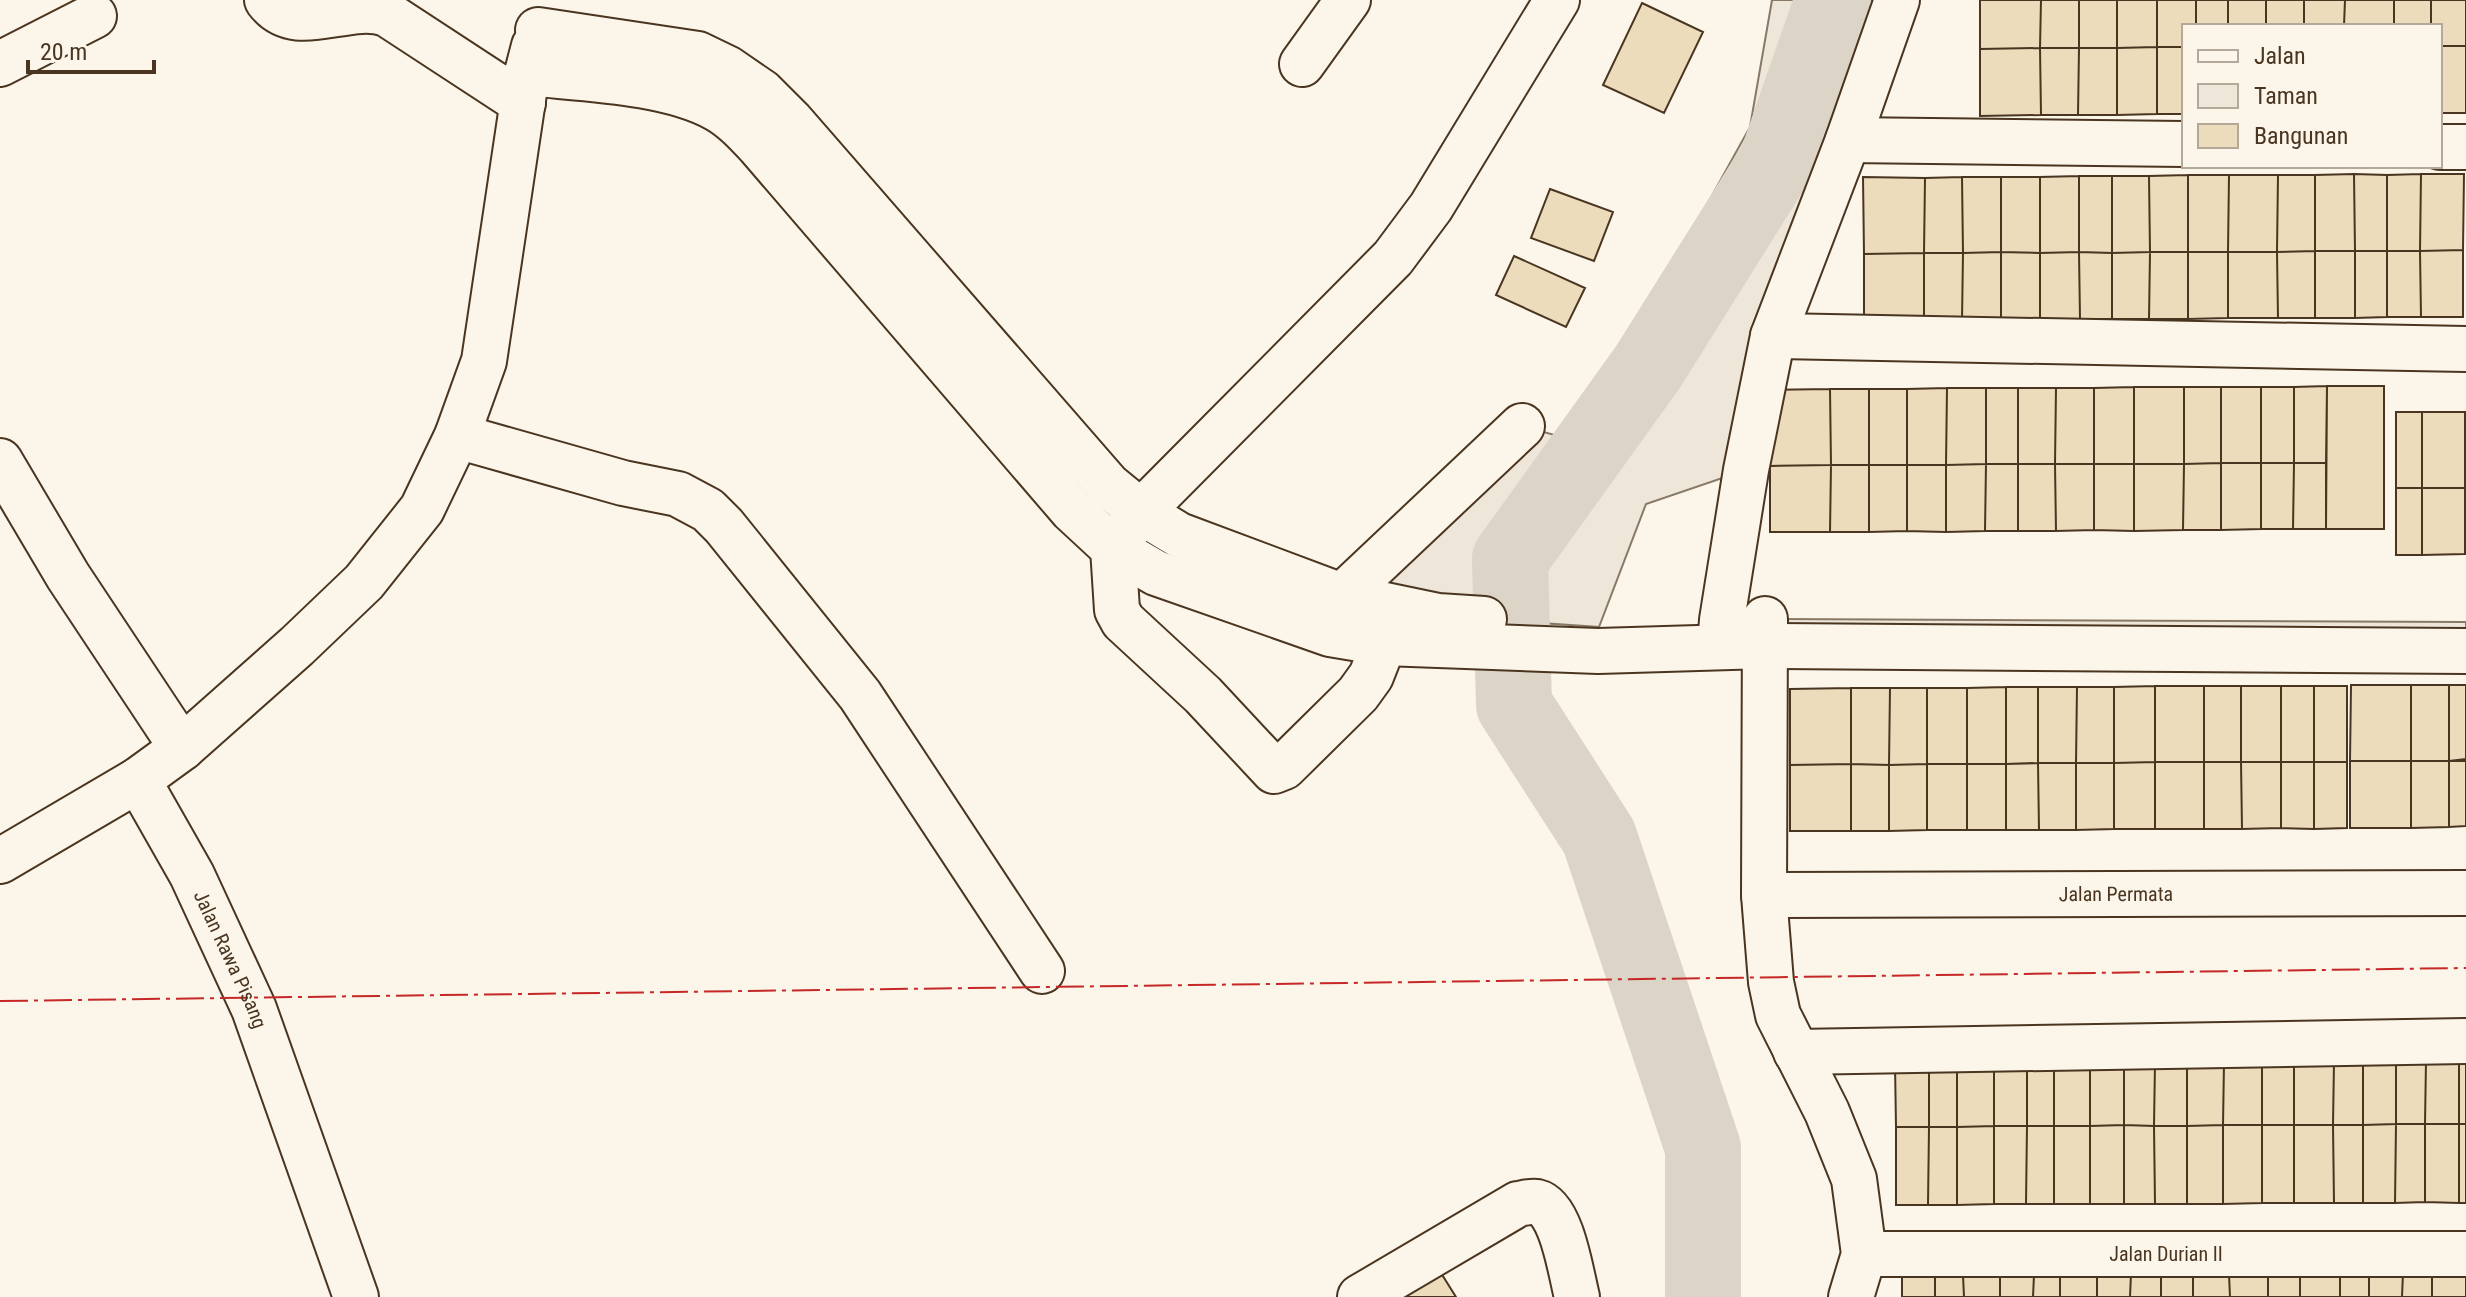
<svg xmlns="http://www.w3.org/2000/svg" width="2466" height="1297" font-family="'Roboto Condensed',sans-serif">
	<rect width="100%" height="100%" fill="#fbf6e9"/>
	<path fill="#ede6d9" stroke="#887966" stroke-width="2" d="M1772,0H1899L1746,470L1646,504L1599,627L1438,616L1342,596L1522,426L1576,441L1750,127Z
		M1765,619L2466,622V651L1765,646Z"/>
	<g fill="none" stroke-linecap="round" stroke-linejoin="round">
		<path stroke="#dcd4c6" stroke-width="76" d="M1703,1297V1148L1599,837L1514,705L1510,559L1648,367L1777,161L1833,0"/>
	</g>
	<path fill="#ecdcbc" stroke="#4a3520" stroke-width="2" d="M1980,0H2041L2040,48L1980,49Z
		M2041,0H2079V48H2040Z
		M2079,0H2117V48H2079Z
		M2117,0H2157V47L2117,48Z
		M2157,0H2196V26H2184V47H2157Z
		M2196,0H2228V26H2196Z
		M2228,0H2266V26H2228Z
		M2266,0H2304V26H2266Z
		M2304,0H2345L2344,26H2304Z
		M2345,0H2394V26H2344Z
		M2394,0H2431V26H2394Z
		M2431,0H2466V46H2440V26H2431Z
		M1642,3L1703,32L1664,113L1603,85Z
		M2440,46H2466V113H2440Z
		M2157,47V114L2117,115V48Z
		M2157,47H2184V114H2157Z
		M2040,48L2041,115L1980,116V49Z
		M2040,48H2079L2078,115H2041Z
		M2079,48H2117V115H2078Z
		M2354,174L2387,175V251H2355Z
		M2354,174L2355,251H2315V175Z
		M2421,174H2464L2463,250L2420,251Z
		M2421,174L2420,251H2387V175Z
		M2188,175H2229L2228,252H2188Z
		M2188,175V252H2150L2149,176Z
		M2229,175H2278L2277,252H2228Z
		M2278,175H2315V251L2277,252Z
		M2079,176V252L2040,253V177Z
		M2079,176H2112V253L2079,252Z
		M2112,176H2149L2150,252L2112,253Z
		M1863,177L1925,178L1924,253L1864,254Z
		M1962,177H2001V252L1963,253Z
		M1962,177L1963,253H1924L1925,178Z
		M2001,177H2040V253L2001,252Z
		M1550,189L1613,212L1594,261L1531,238Z
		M2463,250V317H2421L2420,251Z
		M2315,251V318H2278L2277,252Z
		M2315,251H2355V318H2315Z
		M2355,251H2387V317L2355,318Z
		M2387,251H2420L2421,317H2387Z
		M2001,252L2040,253V319L2001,320Z
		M2001,252V320H1962L1963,253Z
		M2079,252L2112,253V319H2080Z
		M2079,252L2080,319H2040V253Z
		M2150,252H2188V319H2149Z
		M2150,252L2149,319H2112V253Z
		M2188,252H2228V318L2188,319Z
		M2228,252H2277L2278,318H2228Z
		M1924,253V320L1864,321V254Z
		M1924,253H1963L1962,320H1924Z
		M1514,256L1585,288L1566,327L1496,295Z
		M2327,386H2384V529H2326Z
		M2327,386L2326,463H2294V387Z
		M2134,387V464H2094V388Z
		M2134,387H2184V464H2134Z
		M2184,387H2221V463L2184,464Z
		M2221,387H2261V463H2221Z
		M2261,387H2294V463H2261Z
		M1947,388L1946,465H1907V389Z
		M1947,388H1986V464L1946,465Z
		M1986,388H2018V464H1986Z
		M2018,388H2056L2055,464H2018Z
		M2056,388H2094V464H2055Z
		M1830,389L1831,465L1770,466V390Z
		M1830,389H1869V465H1831Z
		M1869,389H1907V465H1869Z
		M2396,412H2422V488H2396Z
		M2422,412H2465V488H2422Z
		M2221,463V530H2183L2184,464Z
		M2221,463H2261V529L2221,530Z
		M2261,463H2294L2293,529H2261Z
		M2294,463H2326V529H2293Z
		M1986,464H2018V531H1985Z
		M1986,464L1985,531L1946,532V465Z
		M2018,464H2055L2056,531H2018Z
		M2055,464H2094V530L2056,531Z
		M2094,464H2134V531L2094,530Z
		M2134,464H2184L2183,530L2134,531Z
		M1831,465L1830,532H1770V466Z
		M1831,465H1869V532H1830Z
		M1869,465H1907V531L1869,532Z
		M1907,465H1946V532L1907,531Z
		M2396,488H2422V555H2396Z
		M2422,488H2465V554L2422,555Z
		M2351,685H2411V761H2350Z
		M2411,685H2449V761H2411Z
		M2449,685H2466V759L2449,761Z
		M2155,686V762L2114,763V687Z
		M2155,686H2204V762H2155Z
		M2204,686H2241V762H2204Z
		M2241,686H2281V762H2241Z
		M2281,686H2314V762H2281Z
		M2314,686H2347V762H2314Z
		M2006,687V764H1967V688Z
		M2006,687H2038V763L2006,764Z
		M2038,687H2077L2076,763H2038Z
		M2077,687H2114V763H2076Z
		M1851,688V764L1790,765V689Z
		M1851,688H1890L1889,765L1851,764Z
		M1890,688H1927V764L1889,765Z
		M1927,688H1967V764H1927Z
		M2350,761H2411V828H2350Z
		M2411,761H2449V827L2411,828Z
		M2449,761H2466V826L2449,827Z
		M2155,762H2204V829H2155Z
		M2155,762V829H2114V763Z
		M2204,762H2241L2242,829H2204Z
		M2241,762H2281V828L2242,829Z
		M2281,762H2314V829L2281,828Z
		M2314,762H2347V828L2314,829Z
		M2038,763L2039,830H2006V764Z
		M2038,763H2076V830H2039Z
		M2076,763H2114V829L2076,830Z
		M1851,764V831H1790V765Z
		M1851,764L1889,765V831H1851Z
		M1927,764H1967V830H1927Z
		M1927,764V830L1889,831V765Z
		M1967,764H2006V830H1967Z
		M2426,1061H2459V1124H2425Z
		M2426,1061L2425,1124H2396V1062Z
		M2459,1061H2466V1124H2459Z
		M2262,1062H2294V1125H2262Z
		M2262,1062V1125H2223L2224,1063Z
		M2294,1062H2334L2333,1125H2294Z
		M2334,1062H2363V1125H2333Z
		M2363,1062H2396V1124L2363,1125Z
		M1994,1063H2027V1126H1994Z
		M1994,1063V1126L1957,1127V1064Z
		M2027,1063H2054V1126H2027Z
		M2054,1063H2090V1126H2054Z
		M2090,1063H2124V1125L2090,1126Z
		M2124,1063H2155L2154,1126L2124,1125Z
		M2155,1063H2187V1126H2154Z
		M2187,1063H2224L2223,1125L2187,1126Z
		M1895,1064H1929V1127H1896Z
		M1929,1064H1957V1127H1929Z
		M2396,1124L2395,1203H2363V1125Z
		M2396,1124H2425V1202L2395,1203Z
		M2425,1124H2459V1203L2425,1202Z
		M2459,1124H2466V1203H2459Z
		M2124,1125V1204H2090V1126Z
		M2124,1125L2154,1126L2155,1204H2124Z
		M2223,1125V1204H2187V1126Z
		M2223,1125H2262V1203L2223,1204Z
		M2262,1125H2294V1203H2262Z
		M2294,1125H2333L2334,1203H2294Z
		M2333,1125H2363V1203H2334Z
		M1994,1126V1204L1957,1205V1127Z
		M1994,1126H2027L2026,1204H1994Z
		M2027,1126H2054V1204H2026Z
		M2054,1126H2090V1204H2054Z
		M2154,1126H2187V1204H2155Z
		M1896,1127H1929L1928,1205H1896Z
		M1929,1127H1957V1205H1928Z
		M1436,1265L1456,1297H1408L1401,1286Z
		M2340,1273L2369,1274V1297H2340Z
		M2340,1273V1297H2300V1274Z
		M2403,1273H2432V1297H2402Z
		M2403,1273L2402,1297H2369V1274Z
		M2432,1273H2466V1297H2432Z
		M2097,1274H2131L2130,1297H2097Z
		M2097,1274V1297H2060V1275Z
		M2131,1274H2161V1297H2130Z
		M2161,1274H2193V1297H2161Z
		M2193,1274H2229L2230,1297H2193Z
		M2229,1274H2268V1297H2230Z
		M2268,1274H2300V1297H2268Z
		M1902,1275L1935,1276V1297H1902Z
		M1963,1275H2000V1297H1964Z
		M1963,1275L1964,1297H1935V1276Z
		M2000,1275H2034L2033,1297H2000Z
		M2034,1275H2060V1297H2033Z"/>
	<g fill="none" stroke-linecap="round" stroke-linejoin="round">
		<g stroke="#4a3520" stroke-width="48">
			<g id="minor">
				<path d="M267,0C296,39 347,0 387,14L523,103"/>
				<path d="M538,30L698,54L727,68L762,92L791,121L1108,485L1141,512L1179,535L1342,596L1438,616L1484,619"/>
				<path d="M0,64L94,16"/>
				<path d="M1302,64L1348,0"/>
				<path d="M527,73C584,79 667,81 717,109C733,118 746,132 759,146L1072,510L1113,548L1156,573L1330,634L1384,643L1598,651L1765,646L2466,651"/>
				<path d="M1848,140L2184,144"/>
				<path d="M2440,147H2466"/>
				<path d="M1773,336L2466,349"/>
				<path d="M457,436L623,483L678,494L708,510L724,526L860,695L1042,971"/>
				<path d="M0,461L68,576L182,748"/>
				<path d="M1335,617L1342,596L1522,426"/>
				<path d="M1765,619L1764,895L1771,982L1778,1015L1827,1112L1854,1179L1864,1254L1851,1297"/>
				<path d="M1384,643L1371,676L1358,694L1284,767L1274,771L1203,695L1123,621L1117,610L1113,548L1141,512L1393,258L1431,207L1557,0"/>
				<path d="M1720,647L1722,620L1746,470L1773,336L1848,140L1897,0"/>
				<path id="s1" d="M138,780L192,875L254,1009L356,1297"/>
				<path d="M0,861L138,780L182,748L297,646L364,582L422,509L457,436L484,361L527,73L534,46"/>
				<path id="s2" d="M1764,895L2466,893"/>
				<path d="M1796,1052L2466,1041"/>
				<path id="s3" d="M1864,1254H2466"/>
				<path d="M1360,1297L1518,1204C1524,1203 1531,1201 1537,1202C1562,1208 1571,1274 1577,1297"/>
			</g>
		</g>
		<use href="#minor" stroke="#fbf6e9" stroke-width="44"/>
		<path stroke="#c62828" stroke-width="2" stroke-dasharray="28 6 4 6" stroke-linecap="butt" d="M0,1001L2466,968"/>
	</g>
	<g text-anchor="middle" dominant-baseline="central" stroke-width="6" stroke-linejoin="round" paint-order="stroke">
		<g font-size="20" fill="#4a3520" stroke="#fbf6e9">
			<text stroke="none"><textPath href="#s2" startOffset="352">Jalan Permata</textPath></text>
			<text stroke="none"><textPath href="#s1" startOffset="202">Jalan Rawa Pisang</textPath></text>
			<text stroke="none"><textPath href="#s3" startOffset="302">Jalan Durian II</textPath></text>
		</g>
	</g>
	<rect x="2182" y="24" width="260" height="144" fill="#fbf6e9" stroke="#b4a999" stroke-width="2"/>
	<rect x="2198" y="50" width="40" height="12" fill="#fbf6e9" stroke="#b4a999" stroke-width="2"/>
	<text x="2254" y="64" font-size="24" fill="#4a3520">Jalan</text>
	<rect x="2198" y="84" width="40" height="24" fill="#ede6d9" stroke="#b4a999" stroke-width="2"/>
	<text x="2254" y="104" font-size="24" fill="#4a3520">Taman</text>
	<rect x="2198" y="124" width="40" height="24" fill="#ecdcbc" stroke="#b4a999" stroke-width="2"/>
	<text x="2254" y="144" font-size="24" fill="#4a3520">Bangunan</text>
	<path d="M28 60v12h126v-12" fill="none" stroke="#4a3520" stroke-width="4"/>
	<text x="40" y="60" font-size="24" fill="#4a3520" stroke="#fbf6e9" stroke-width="6" paint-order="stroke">20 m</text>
</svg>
